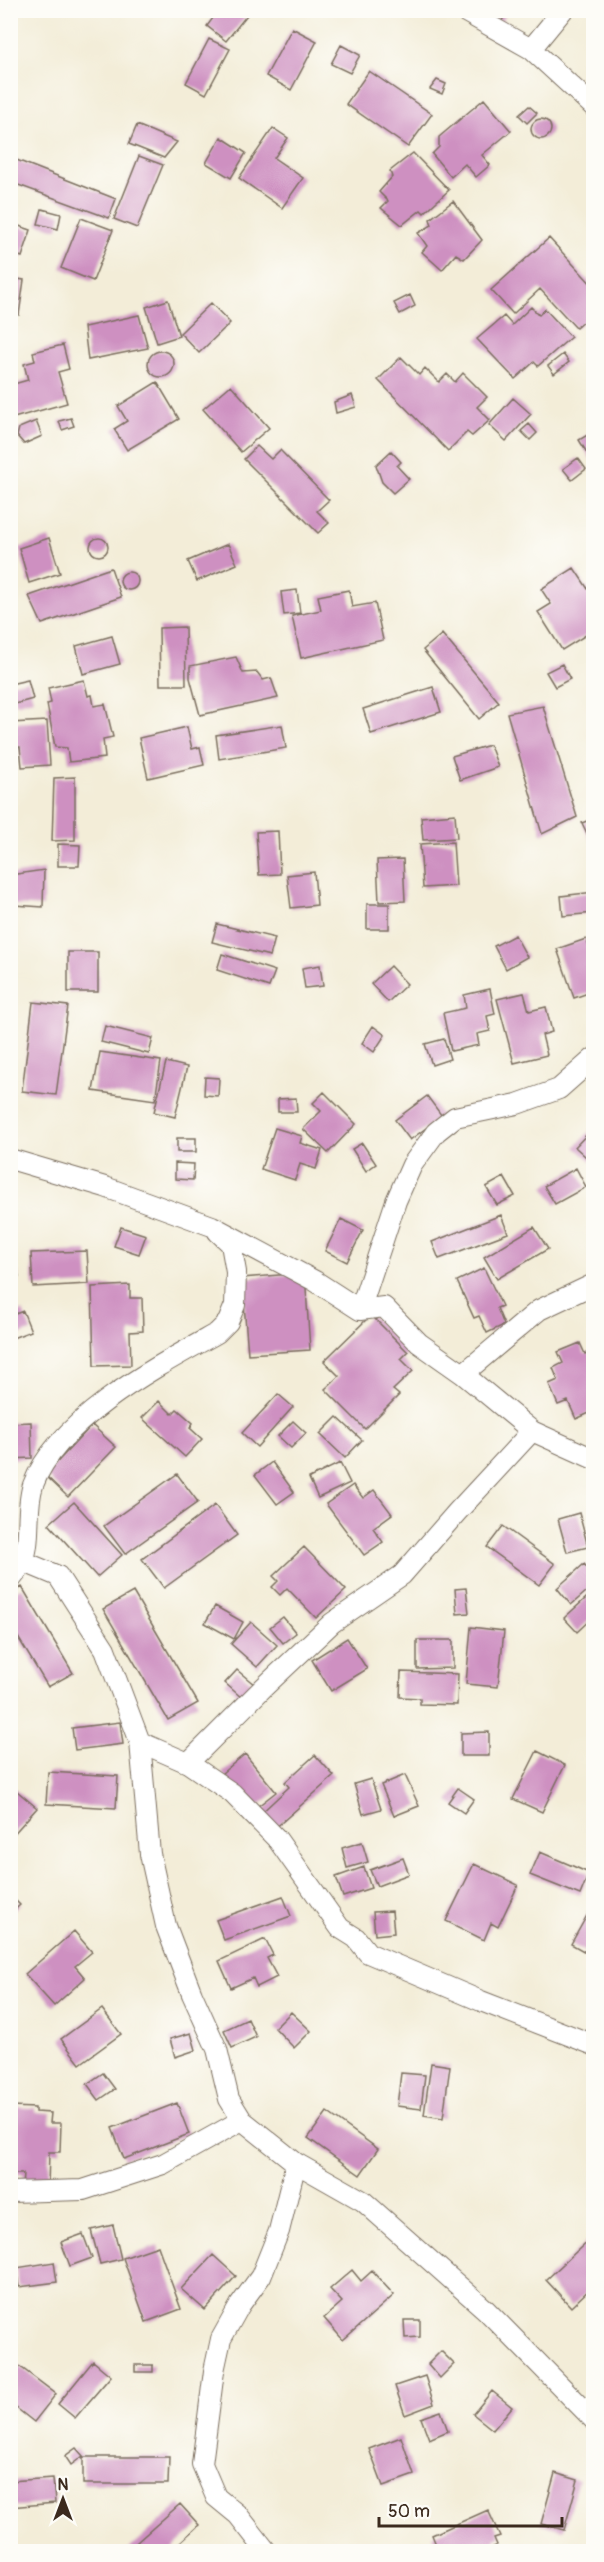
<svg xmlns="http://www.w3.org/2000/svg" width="604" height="2562" font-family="Pangolin,sans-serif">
	<rect width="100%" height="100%" fill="#fdfcf7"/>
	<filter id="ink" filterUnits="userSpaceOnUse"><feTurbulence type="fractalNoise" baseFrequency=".0167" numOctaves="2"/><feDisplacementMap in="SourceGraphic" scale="12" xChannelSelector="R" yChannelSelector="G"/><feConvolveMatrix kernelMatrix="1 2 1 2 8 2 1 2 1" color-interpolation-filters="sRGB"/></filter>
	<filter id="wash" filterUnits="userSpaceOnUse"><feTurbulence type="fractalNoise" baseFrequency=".008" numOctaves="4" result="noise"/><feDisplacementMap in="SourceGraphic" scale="24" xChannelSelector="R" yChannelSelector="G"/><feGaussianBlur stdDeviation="1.35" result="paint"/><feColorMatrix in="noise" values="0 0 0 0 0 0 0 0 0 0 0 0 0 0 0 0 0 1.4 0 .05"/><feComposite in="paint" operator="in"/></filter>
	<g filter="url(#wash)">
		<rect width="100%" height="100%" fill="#f3edd8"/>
		<g id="blocks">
			<path fill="#ce90c1" d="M219,10H251L226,41L207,26Z
				M485,10H509L501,22Z
				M292,28L317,41L291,90L266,76Z
				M209,39L230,49L206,94L186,83Z
				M341,45L360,55L350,73L331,64Z
				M369,71L432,114L408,147L346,104Z
				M437,80L446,84L442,94L430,89Z
				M484,99L511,131L482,155L490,165L476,177L465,164L451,177L432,154L439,147V137Z
				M529,106L537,113L527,123L519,115Z
				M531 129a10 10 0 1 1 20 0a10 10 0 1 1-20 0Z
				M137,125L177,142L164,158L129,144Z
				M273,128L288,138L274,158L303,178L282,208L239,178Z
				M221,137L246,153L231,178L206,163Z
				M413,153L449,190L424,213L421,210L402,225L381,208L388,201L379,192L392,177L390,171Z
				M139,156L163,165L137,228L114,219Z
				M14,159L116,199L109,218L10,182V169Z
				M453,201L482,240L464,259L456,254L442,270L422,252L427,246L418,233L432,225L430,219Z
				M42,209L61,214L58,229L38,224Z
				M81,218L113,230L93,281L61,268Z
				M10,223L31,230L22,257L10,253Z
				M549,238L594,287V312L576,328L540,289L513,314L491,290Z
				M10,278L24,280L19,315L10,314Z
				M410,295L415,306L400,314L394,303Z
				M168,300L179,336L157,343L146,307Z
				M211,303L230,323L199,353L180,333Z
				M531,307L539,315L545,309L571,337L538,366L534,362L515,379L477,339L504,316L512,325Z
				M139,315L148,348L88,360L84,327Z
				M63,345L69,369L58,372L67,403L10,419V385L28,380L24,364L35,361L33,352Z
				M148 364a13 13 0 1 1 26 0a13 13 0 1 1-26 0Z
				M563,354L569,362L554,374L548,366Z
				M401,357L419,375L425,368L439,382L447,374L455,382L463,373L487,397L477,407L490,420L472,436L467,432L448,451L378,380Z
				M157,382L179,419L127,450L114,429L127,421L118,406Z
				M231,385L269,428L241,452L203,409Z
				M352,395L356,407L336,413L334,402Z
				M513,398L531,414L506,441L489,425Z
				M71,418L74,426L62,430L59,421Z
				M36,421L42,436L24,444L17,436L19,428Z
				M529,424L537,433L530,440L521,431Z
				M594,431V464L579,440Z
				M257,446L271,459L280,450L329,500L317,511L329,523L318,533L244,459Z
				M391,451L401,462L397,466L409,479L393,493L382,482L376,465Z
				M578,458L586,469L572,480L563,469Z
				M90 547a9 9 0 1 1 18 0a9 9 0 1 1-18 0Z
				M49,538L60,573L29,583L19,548Z
				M228,544L237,564L197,581L188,561Z
				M111,568L121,597L42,624L29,596Z
				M574,568L588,589L594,586V630L562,650L538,612L551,604L541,589Z
				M120 581a9 9 0 1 1 18 0a9 9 0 1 1-18 0Z
				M297,590L300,613L284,615L281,592Z
				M349,590L352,607L375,603L383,640L301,658L292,616L321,610L318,596Z
				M185,627L186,685H160L159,628Z
				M442,634L499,702L479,719L423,650Z
				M112,636L120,664L83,674L76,646Z
				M236,657L243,673L257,672L263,680L271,678L278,698L200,715L190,678V666Z
				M562,664L570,679L555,687L546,672Z
				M28,680L33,699L15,704L10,684Z
				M84,680L88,696L92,695L94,706L105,704L113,737L103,739L105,758L69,762L67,748L55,747L47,704L51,703L48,688Z
				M433,687L441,712L371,734L363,709Z
				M543,706L577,817L542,834L507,713Z
				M47,721L50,765L22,767L20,747H10V723Z
				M282,725L286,748L219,759L216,735Z
				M187,727L192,749L200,747L204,765L148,778L139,738Z
				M490,745L498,767L460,780L452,756Z
				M75,777V840L52,841L54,778Z
				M455,814L457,838L423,840L421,817Z
				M594,818V848L582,823Z
				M278,831L280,874L259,875L256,832Z
				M453,842L456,886L423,888L420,844Z
				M58,844L80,845L79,866H58Z
				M403,859L405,901L379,902L377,860Z
				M44,870L43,907L14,905L10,893V875Z
				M314,872L317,905L291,908L287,875Z
				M594,892V913L563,916L561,896Z
				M367,904H389V929H367Z
				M217,924L275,938L270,956L212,942Z
				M515,935L527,957L506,969L494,946Z
				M586,939L594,960V991L574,998L557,949Z
				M68,952H98V992H68Z
				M222,954L275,971L269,987L217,970Z
				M320,965L323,986L305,988L302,968Z
				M390,966L407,984L388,1002L371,984Z
				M490,989L495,1014L487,1016L490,1031L477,1034L479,1045L451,1051L443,1013L466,1008L464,995Z
				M524,993L529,1011L546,1007L552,1032L542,1035L547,1055L514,1063L497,999Z
				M33,1002L68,1006L56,1095L22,1091Z
				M105,1026L153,1038L149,1054L101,1042Z
				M373,1026L385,1035L374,1052L362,1043Z
				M444,1039L450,1059L432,1065L425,1044Z
				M100,1052L161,1061L155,1100L93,1091Z
				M166,1062L187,1067L175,1117L154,1112Z
				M205,1077L219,1078L218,1096L204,1095Z
				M324,1092L356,1124L328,1153L303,1129L321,1111L313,1103Z
				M427,1096L442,1116L410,1140L395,1120Z
				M296,1098L297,1112H278V1099Z
				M275,1128L302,1136L300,1143L322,1150L316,1169L300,1164L295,1180L261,1169Z
				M592,1129L594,1130V1164L575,1147Z
				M177,1138H196V1152H177Z
				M362,1143L376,1164L366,1171L352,1149Z
				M175,1163L194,1164L193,1180L175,1179Z
				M576,1168L586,1187L555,1204L544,1186Z
				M504,1177L515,1196L497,1205L486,1187Z
				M501,1215L508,1233L439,1259L432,1242Z
				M341,1219L363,1230L347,1262L325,1251Z
				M121,1227L146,1235L139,1254L114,1246Z
				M534,1227L548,1249L497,1279L484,1257Z
				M10,1251L19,1276L10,1279Z
				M87,1251L89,1284L33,1287L31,1253Z
				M484,1268L502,1306L497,1308L504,1325L487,1333L479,1316L474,1318L457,1281Z
				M305,1273L310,1350L248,1354L242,1278Z
				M130,1285V1298H142L143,1331L130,1332L131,1365L94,1366L92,1287Z
				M23,1311L31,1331L10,1339V1316Z
				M371,1315L408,1352L401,1359L413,1371L393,1390L399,1395L365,1429L325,1389L339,1376L324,1361Z
				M580,1343L585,1354L594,1350V1411L576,1419L568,1401L558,1405L549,1384L558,1380L553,1368L563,1363L558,1352Z
				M278,1394L293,1407L257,1447L242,1433Z
				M159,1401L172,1414L177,1409L193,1423L190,1428L202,1439L185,1457L142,1418Z
				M337,1417L362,1440L345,1458L320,1434Z
				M293,1421L306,1433L291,1448L278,1436Z
				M31,1422L32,1458L10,1459V1423Z
				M92,1425L116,1447L68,1497L45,1475Z
				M272,1462L294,1492L277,1504L255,1475Z
				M340,1463L350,1483L318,1498L309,1478Z
				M177,1474L198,1502L125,1554L104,1526Z
				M353,1485L363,1498L374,1490L392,1514L373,1528L383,1542L364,1555L326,1504Z
				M74,1502L122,1555L97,1577L49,1524Z
				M215,1505L237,1535L164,1588L142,1559Z
				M579,1513L588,1547L567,1552L558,1519Z
				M503,1526L555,1564L539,1585L487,1547Z
				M304,1547L346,1590L316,1618L287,1588L280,1595L272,1587L278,1581L273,1576Z
				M584,1564L594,1575V1585L571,1605L557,1588Z
				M22,1587L73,1673L48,1687L10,1624V1594Z
				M466,1588L469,1613L457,1614L455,1589Z
				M594,1591V1616L577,1632L564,1618Z
				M133,1592L198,1703L168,1720L103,1609Z
				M215,1606L243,1622L234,1639L205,1623Z
				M283,1617L296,1633L283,1643L270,1627Z
				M251,1622L277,1645L257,1667L231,1644Z
				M471,1627L504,1631L498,1687L466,1684Z
				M347,1638L367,1669L331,1691L312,1660Z
				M417,1640H453V1668L417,1669Z
				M237,1670L255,1685L243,1699L225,1683Z
				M401,1672L458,1674L457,1705L420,1704V1698L400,1697Z
				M120,1722L123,1744L75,1750L72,1728Z
				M489,1732V1756H461V1733Z
				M537,1751L565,1765L542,1812L513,1799Z
				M245,1754L276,1792L253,1810L222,1773Z
				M315,1755L334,1776L272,1831L258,1816L289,1787L285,1782Z
				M48,1772L118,1776L116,1808L46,1804Z
				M405,1775L419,1806L394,1816L381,1785Z
				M371,1779L381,1809L363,1814L354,1784Z
				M10,1785L37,1808L10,1838Z
				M458,1788L474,1799L464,1813L448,1802Z
				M362,1842L368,1862L347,1868L342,1848Z
				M540,1852L589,1873L580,1895L530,1875Z
				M403,1858L409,1874L377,1886L370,1870Z
				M474,1864L518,1885L498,1927L491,1923L484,1940L446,1921Z
				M364,1867L371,1888L343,1897L336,1877Z
				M10,1895L20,1905L10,1914Z
				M283,1896L291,1916L224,1940L216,1920Z
				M594,1903V1941L587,1953L571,1944Z
				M392,1911L394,1933L375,1935L373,1912Z
				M74,1931L92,1952L75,1966L85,1978L54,2006L25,1974Z
				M265,1939L273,1955L267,1958L277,1977L257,1987L253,1978L231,1988L219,1961Z
				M102,2009L121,2034L80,2064L61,2039Z
				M291,2012L311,2031L294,2048L275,2028Z
				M248,2019L256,2037L232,2048L224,2030Z
				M191,2033L196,2050L175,2057L170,2039Z
				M431,2063L450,2066L443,2118L424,2115Z
				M103,2073L115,2089L99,2100L87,2084Z
				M401,2073L425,2075L421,2109L397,2106Z
				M177,2103L189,2134L124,2159L112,2128Z
				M11,2107L35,2108V2112L51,2113L50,2123H61L60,2152H49L48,2188L22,2187L23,2174H10Z
				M327,2112L378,2149L360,2175L308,2138Z
				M113,2225L121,2259L100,2264L91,2230Z
				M83,2234L92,2258L70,2266L61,2242Z
				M594,2235V2285L571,2307L546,2280Z
				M158,2246L181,2309L146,2322L123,2258Z
				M213,2255L236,2276L205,2310L181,2289Z
				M54,2262L57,2282L19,2287L16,2268Z
				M352,2270L361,2281L372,2271L394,2295L343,2340L324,2318L342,2302L330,2289Z
				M404,2320H420V2337L405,2338Z
				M441,2351L454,2364L440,2378L428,2364Z
				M10,2359L56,2394L34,2422L10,2403Z
				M93,2361L111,2376L75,2418L58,2404Z
				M135,2365H153V2372H135Z
				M425,2376L434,2404L405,2415L395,2386Z
				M492,2391L512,2407L493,2430L473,2414Z
				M441,2411L448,2431L429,2439L421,2418Z
				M401,2437L414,2475L383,2486L369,2449Z
				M76,2448L83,2456L71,2465L65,2456Z
				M83,2457H169L168,2484H83Z
				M555,2473L578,2480L564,2530L541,2524Z
				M53,2478L55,2503L10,2507V2481Z
				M180,2504L199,2525L169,2552L128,2550Z
				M488,2510L500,2536L494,2538L497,2545L482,2552H439L432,2535Z"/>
		</g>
	</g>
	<g filter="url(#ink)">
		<use href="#blocks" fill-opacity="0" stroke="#7b6e5f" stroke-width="1.5"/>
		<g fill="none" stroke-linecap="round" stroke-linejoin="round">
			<g stroke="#7b6e5f" stroke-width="22">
				<path id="minor" d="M462,10L531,49L594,107
					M531,49L563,10
					M10,1159L105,1187L212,1226L315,1281L360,1310L384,1307L419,1343L463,1374L532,1431L594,1459
					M360,1310L396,1201L412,1165L436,1132L455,1117L517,1104L559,1089L594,1058
					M463,1374L539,1310L594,1284
					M10,1556L58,1576L105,1649L140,1742L150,1854L166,1926L192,1994L217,2049L229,2099L242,2120L296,2163L363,2201L486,2310L594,2420
					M10,1581C14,1575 21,1568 23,1562C32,1538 25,1509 33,1485C58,1418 158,1366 217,1333L228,1322L235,1305L236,1272L231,1244L218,1232
					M140,1742L188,1763L232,1793L277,1839L340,1928L356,1938L368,1953L481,2001L594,2045
					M188,1763L264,1687L332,1623L402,1575L457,1512L532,1431
					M10,2192L83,2190L163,2164L242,2120
					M267,2552L238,2515L216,2497L202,2464L214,2371L221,2339L240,2305L261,2276L279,2231L296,2163"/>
			</g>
			<use href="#minor" stroke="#fff" stroke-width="20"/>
		</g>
	</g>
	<rect width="604" height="2562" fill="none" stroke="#fdfcf7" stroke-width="36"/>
	<g transform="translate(63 2499)" stroke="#fdfcf7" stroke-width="4.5" paint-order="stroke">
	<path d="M0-4.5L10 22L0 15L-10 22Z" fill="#3b2a1e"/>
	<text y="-9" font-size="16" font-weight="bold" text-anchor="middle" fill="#3b2a1e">N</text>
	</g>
	<path d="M379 2517v9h183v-9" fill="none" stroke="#3b2a1e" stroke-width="3"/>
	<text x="388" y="2517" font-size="18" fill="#3b2a1e" stroke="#fdfcf7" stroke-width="4.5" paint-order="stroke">50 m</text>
</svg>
